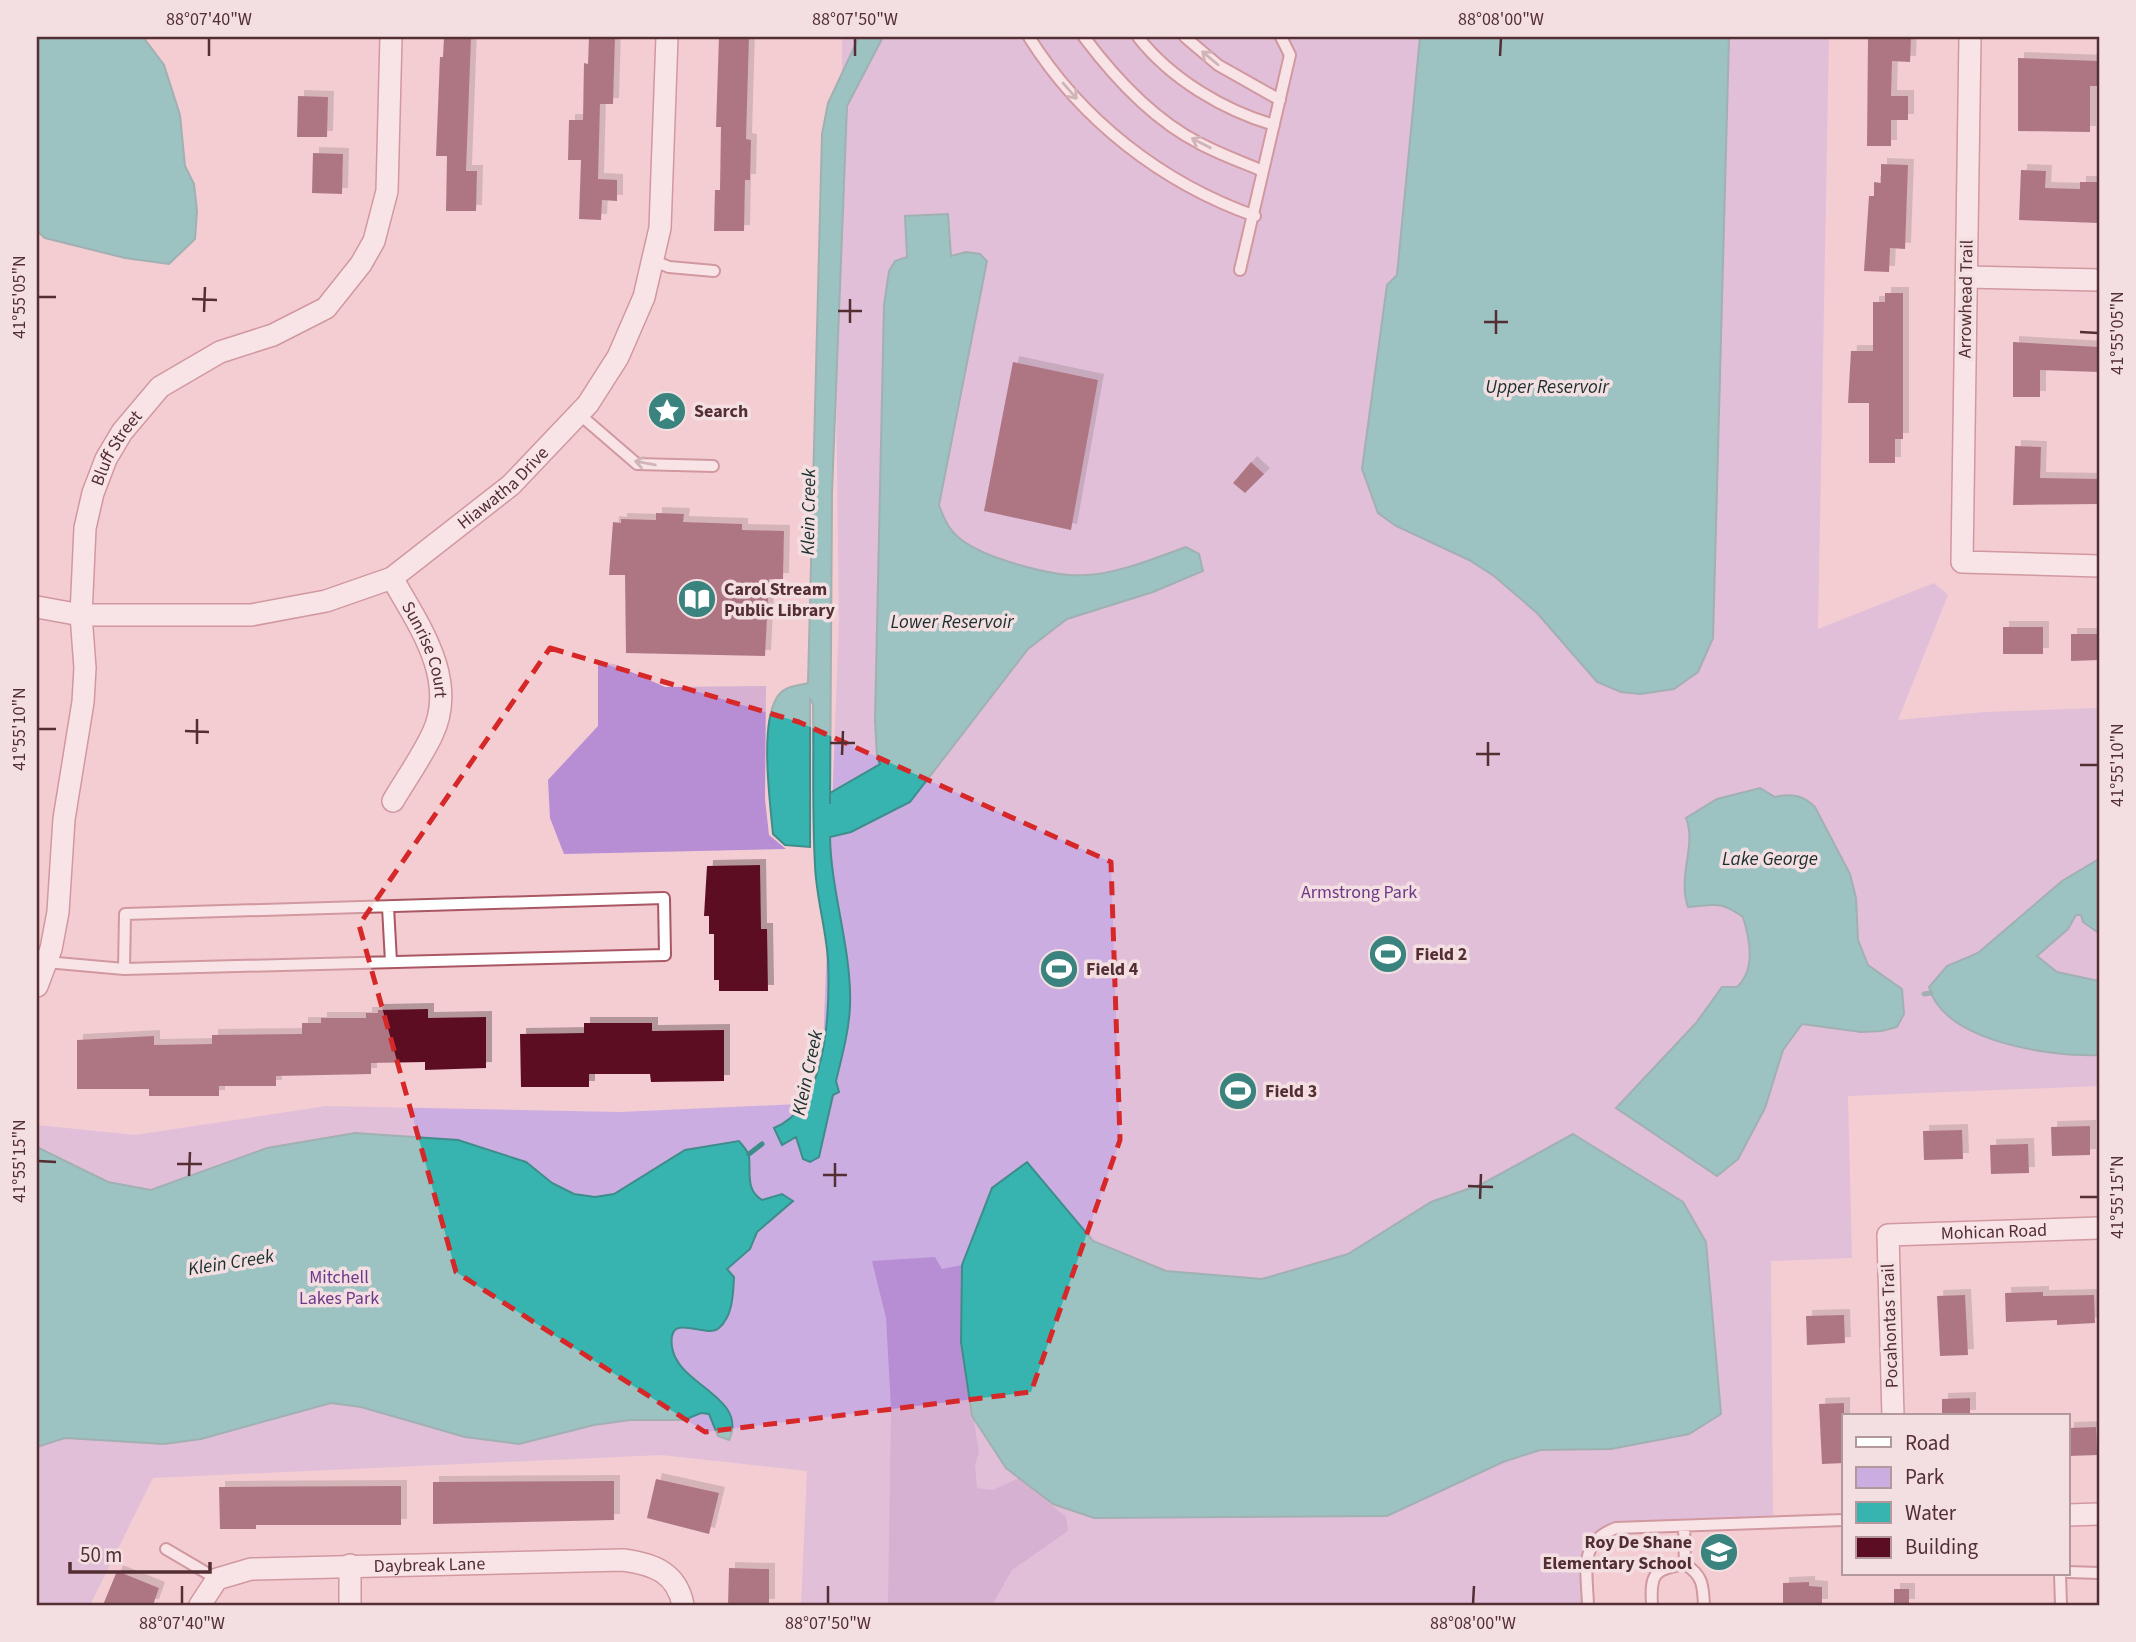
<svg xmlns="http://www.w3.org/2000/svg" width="2136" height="1642" font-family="'Source Sans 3',sans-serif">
	<defs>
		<filter id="shadow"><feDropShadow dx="6" dy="-6" stdDeviation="0" flood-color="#0004"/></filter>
	</defs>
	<rect width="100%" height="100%" fill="#f3cdd1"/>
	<path fill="#ccade2" d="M842,37H1829L1818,629L1934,583L1948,595L1898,720L1985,712L2099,708V1086L1848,1096L1852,1258L1771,1261L1773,1523L1616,1528L1590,1547L1588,1605H801L807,1471L661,1455L153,1478L90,1605H37V1125L135,1135L326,1106L620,1112L821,1103L839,619L836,394L842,173Z"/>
	<path fill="#b78ed3" d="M598,663L614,664L665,687L766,686L765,799L769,835L786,849L564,854L550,818L548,780L598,726Z
		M935,1257L942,1269L962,1265L961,1342L979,1452L975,1465L977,1488L993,1490L1019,1478L1066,1517L1068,1531L1012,1570L992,1605H888L891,1408L886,1318L872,1261Z"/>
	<path fill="#37b4af" stroke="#3f8c8a" stroke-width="2" d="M37,37H143L164,65L180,115L185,166L194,184L197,211L195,239L169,264L125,258L45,238L37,231Z
		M859,37H883L847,106L832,493L830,804V793L880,764L877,757L875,720L884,305L889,271L895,261L907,257L905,216L948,214L951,256L966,252L980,254L987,261L939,505C943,517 948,529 958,537C982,558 1055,578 1087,575C1119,573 1155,558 1186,547L1199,554L1203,571L1153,592L1067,619L1028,649L910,802L851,832L830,837C831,893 852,950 850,1006C849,1031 842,1056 836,1081L839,1092L833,1095L819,1157L810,1162L803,1159L796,1137L782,1145L774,1128C828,1107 830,1009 828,960C826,928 816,897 815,865C812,812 814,758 813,704L810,699V847L785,845L773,834C770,802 760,727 776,699C783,686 796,686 808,683L822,134L828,103Z
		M1420,37H1729L1713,638L1698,672L1674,689L1640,694L1621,692L1597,682L1537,613L1494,576L1469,560L1396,526L1378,513L1362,469L1387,285L1397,275Z
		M1760,788L1775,797C1791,793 1803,795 1815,807L1850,874L1856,898L1858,940L1868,965L1902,989L1904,1014L1897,1027L1882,1031L1861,1032L1802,1024L1783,1050L1765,1108L1738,1159L1717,1176L1616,1108L1696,1023L1722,987H1737C1756,969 1750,940 1743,917C1719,900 1715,905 1688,907C1677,875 1697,846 1686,818L1717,799Z
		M2099,859V933L2083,922L2081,915H2076L2068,929L2037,956L2057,972L2099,981V1055C2051,1057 1944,1042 1929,987L1947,966L1978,953L2062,881Z
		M355,1133L458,1140L526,1162L552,1183L574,1194L595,1197L614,1194L685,1150L739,1141C743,1146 748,1151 749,1156C751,1172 745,1190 762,1200L782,1194L793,1201L757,1232L750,1249L727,1269L734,1277C733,1294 733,1316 719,1328C705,1340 667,1309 672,1347C677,1385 749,1397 729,1440L718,1436L709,1414L701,1413L684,1420H630L594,1425L519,1444L465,1437L361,1407L331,1403L201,1439L164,1444L65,1438L37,1447V1147L108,1182L151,1190L267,1148Z
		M1573,1134L1683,1202L1706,1242L1721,1414L1689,1434L1611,1449L1540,1450L1503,1462L1387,1516L1094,1518L1053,1504L1006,1468L972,1416L961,1342L962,1265L992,1188L1027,1162L1093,1241L1166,1271L1262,1279L1348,1254L1431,1202L1482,1184Z"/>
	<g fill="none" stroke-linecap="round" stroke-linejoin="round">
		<path stroke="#3f8c8a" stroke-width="5" d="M1924,994L1931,993
			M749,1154L762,1144"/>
	</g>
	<path fill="#5b0d23" filter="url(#shadow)" d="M444,37H471L466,171H477L476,211H446L447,156H436L440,57H443Z
		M589,37H615L613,104H600L598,179L617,180V201L602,200L601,220L579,219L581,160H568L569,120H583L584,63L588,64Z
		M719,37H749L746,139L751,140L750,180H745L744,231H714L715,190H720L721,127H716Z
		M1868,37L1911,38L1910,62L1892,61L1891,96H1908V120H1891V146H1867Z
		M2018,58L2099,61V86H2090V132L2018,131Z
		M298,96L328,97L327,137H297Z
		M313,153L343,154L342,194L312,193Z
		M1881,164L1908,165L1905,249L1890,248L1889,272L1864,271L1869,196H1874V182L1881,183Z
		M2021,170L2046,171L2045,188L2080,189V182H2098L2099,223L2019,220Z
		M1885,293H1903V439H1895V463H1869V403H1848L1851,351H1873V302H1885Z
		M2013,342L2099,347V372L2040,370V397H2013Z
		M1013,362L1098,380L1071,530L984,511Z
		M2015,446L2041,447L2040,478L2099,479V504L2013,505Z
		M1251,462L1264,474L1245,493L1233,483Z
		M656,513L684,514L683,522L742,524V530L784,531L783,579H769L765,656L626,653L625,575H609L613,522L621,523V519L656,520Z
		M2003,627H2043V654H2003Z
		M2071,634H2099V660L2071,661Z
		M760,865L761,929H767L768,991H719V980H714V934H709V916H704L707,866Z
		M428,1009V1018L486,1017V1068L425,1070V1062L371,1063V1074L276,1076V1086H219V1096H149V1089H77V1040L154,1036V1045L212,1044V1035L302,1034V1023H321V1018H366V1013H378V1010Z
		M584,1023H652V1031L724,1030V1081L651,1082L650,1074H589V1087H521L520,1034L584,1033Z
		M2090,1126V1155L2052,1156L2051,1127Z
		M1962,1130L1963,1159L1924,1160L1923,1131Z
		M2028,1144L2029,1173L1991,1174L1990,1145Z
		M2043,1292V1296L2094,1295L2095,1323L2057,1325V1320L2006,1322L2005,1293Z
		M1965,1295L1968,1355L1940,1356L1937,1296Z
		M1844,1315L1845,1343L1807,1345L1806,1316Z
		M1970,1398V1416H1942V1399Z
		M1844,1403V1463L1822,1464L1819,1404Z
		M2096,1427L2097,1455L2068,1456V1428Z
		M656,1479L719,1493L709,1534L647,1518Z
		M614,1481V1520L433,1524V1482Z
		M401,1486V1525H256V1529H220L219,1487Z
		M729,1568L769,1569V1605H728Z
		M117,1571L159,1588L153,1605H103Z
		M1809,1582V1586L1822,1587V1605H1783V1583Z
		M1894,1589H1909V1605H1894Z"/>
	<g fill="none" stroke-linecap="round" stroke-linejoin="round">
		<g stroke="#aa5764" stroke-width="14">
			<path id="lane" d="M1029,37C1081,120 1162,183 1255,216
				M1084,37C1114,77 1154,120 1199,143C1219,154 1242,162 1263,171
				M1138,37C1171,79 1223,110 1274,125
				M1185,37L1218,65L1280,100
				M654,261L669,267L714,271
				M1240,270L1290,55L1281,37
				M579,414L637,464L713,466
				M388,907L391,962
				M46,962L124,969L665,955L664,898L125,914L124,969
				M166,1549L217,1579
				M1685,1564C1703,1576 1703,1585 1704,1605
				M2068,1572L2099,1573
				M2060,1574L2061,1605
				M1588,1605C1587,1571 1578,1542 1616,1528L1844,1520
				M1652,1605C1650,1574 1654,1569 1685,1564L1684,1526"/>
		</g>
		<g stroke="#aa5764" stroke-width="24">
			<g id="street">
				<path d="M1970,37L1962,562L2099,566"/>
				<path d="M1967,277L2099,280"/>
				<path id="s1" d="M392,578C418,624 459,680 432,735C421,758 406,779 393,801"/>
				<path id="s2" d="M37,607L81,615H251L326,601L392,578L511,485L588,404L618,357L644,297L660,228L667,37"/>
				<path id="s3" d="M37,986L51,949L58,912L64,819L83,702L85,668L81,615L85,528L93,493L106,459L122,432L160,387L220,352L273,335L326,308L361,264L374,241L387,191L391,37"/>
				<path id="s4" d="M1893,1416L1888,1235L2099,1228"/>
				<path d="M2068,1515L2099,1514"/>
				<path d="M350,1565V1605"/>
				<path id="s5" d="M200,1605L217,1579L251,1569L623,1560C654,1564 677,1573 683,1605"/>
			</g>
		</g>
		<use href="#lane" stroke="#fff" stroke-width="10"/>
		<use href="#street" stroke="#fff" stroke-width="21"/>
	</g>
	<defs><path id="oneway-shaft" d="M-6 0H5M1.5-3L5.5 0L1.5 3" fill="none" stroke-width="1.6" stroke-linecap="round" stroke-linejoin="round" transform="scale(1.75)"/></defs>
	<g stroke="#a99699">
		<use href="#oneway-shaft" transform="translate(1210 58) rotate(-140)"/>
		<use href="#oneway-shaft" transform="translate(1070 91) rotate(49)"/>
		<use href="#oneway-shaft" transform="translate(1201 143) rotate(-153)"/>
		<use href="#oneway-shaft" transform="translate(645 463) rotate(-170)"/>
	</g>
	<path d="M0 0H2136V1642H0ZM550,648L799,722L1111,862L1120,1140L1031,1392L705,1432L456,1272L359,925Z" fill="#f3cdd1" fill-opacity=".55" fill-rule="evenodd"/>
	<path fill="none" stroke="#d62828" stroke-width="5" stroke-dasharray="14 9" stroke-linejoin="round" d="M550,648L799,722L1111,862L1120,1140L1031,1392L705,1432L456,1272L359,925Z"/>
	<path fill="none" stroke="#532e33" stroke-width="2.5" d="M209,56V38M855,56V38M1500,56L1501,38M38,297H56M192,299L217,300M838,311H862M204,312L205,287M1484,322H1508M850,323V299M2080,332L2098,333M1496,334V310M38,729H56M185,731L209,732M830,743H855M197,744V719M1476,754H1500M842,755L843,731M2080,765H2098M1488,766V742M38,1161L56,1162M177,1164H202M823,1175H847M189,1176L190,1152M1468,1186L1493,1187M835,1187V1163M2080,1197H2098M1480,1199L1481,1174M182,1604V1586M828,1604V1586M1473,1604L1474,1586"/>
	<defs>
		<g id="sight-disc" transform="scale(2.0125)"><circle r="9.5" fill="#3b837f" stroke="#f3dfe1"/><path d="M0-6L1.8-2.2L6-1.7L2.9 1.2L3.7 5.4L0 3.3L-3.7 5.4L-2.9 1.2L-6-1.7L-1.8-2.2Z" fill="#fff"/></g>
		<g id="library-disc" transform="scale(2.0125)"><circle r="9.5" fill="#3b837f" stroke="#f3dfe1"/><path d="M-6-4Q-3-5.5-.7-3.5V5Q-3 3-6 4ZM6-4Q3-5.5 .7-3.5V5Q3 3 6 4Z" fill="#fff"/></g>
		<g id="stadium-disc" transform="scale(2.0125)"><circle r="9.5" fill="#3b837f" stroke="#f3dfe1"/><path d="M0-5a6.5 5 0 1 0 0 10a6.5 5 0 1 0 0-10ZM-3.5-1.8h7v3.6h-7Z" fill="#fff"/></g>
		<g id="school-disc" transform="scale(2.0125)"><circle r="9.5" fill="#3b837f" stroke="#f3dfe1"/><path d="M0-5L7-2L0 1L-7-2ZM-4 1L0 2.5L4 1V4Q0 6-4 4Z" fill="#fff"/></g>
	</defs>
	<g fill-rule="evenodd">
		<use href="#sight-disc" x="667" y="411"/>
		<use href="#library-disc" x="697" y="599"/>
		<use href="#stadium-disc" x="1388" y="954"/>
		<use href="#stadium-disc" x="1059" y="969"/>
		<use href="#stadium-disc" x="1238" y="1091"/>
		<use href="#school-disc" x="1719" y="1552"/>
	</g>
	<g text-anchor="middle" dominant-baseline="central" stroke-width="7" stroke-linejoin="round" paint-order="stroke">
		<g font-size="18" fill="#532e33" stroke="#f3dfe1">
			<text transform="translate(1966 299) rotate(-89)">Arrowhead Trail</text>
			<text stroke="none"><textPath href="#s3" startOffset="550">Bluff Street</textPath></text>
			<text stroke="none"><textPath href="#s2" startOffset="504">Hiawatha Drive</textPath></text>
			<text stroke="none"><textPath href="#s1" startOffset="80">Sunrise Court</textPath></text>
			<text stroke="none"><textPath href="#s4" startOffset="287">Mohican Road</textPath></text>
			<text transform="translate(1890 1326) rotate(-92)">Pocahontas Trail</text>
			<text stroke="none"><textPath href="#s5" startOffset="245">Daybreak Lane</textPath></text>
		</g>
		<g font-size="18" font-weight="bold" fill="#532e33" stroke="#f3dfe1" text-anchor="start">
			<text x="694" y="411">Search</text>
			<text x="724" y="589">Carol Stream<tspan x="724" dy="21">Public Library</tspan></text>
			<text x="1415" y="954">Field 2</text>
			<text x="1086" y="969">Field 4</text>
			<text x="1265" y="1091">Field 3</text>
			<text x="1692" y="1542" text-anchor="end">Roy De Shane<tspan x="1692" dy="21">Elementary School</tspan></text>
		</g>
		<g font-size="18" fill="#6c388a" stroke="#f3dfe1">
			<text x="1359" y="892">Armstrong Park</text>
			<text x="339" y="1277">Mitchell<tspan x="339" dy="21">Lakes Park</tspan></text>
		</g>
		<g font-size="19" font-style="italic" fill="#192f2d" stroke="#f3dfe1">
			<text x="1547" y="387">Upper Reservoir</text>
			<text transform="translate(809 512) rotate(-89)">Klein Creek</text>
			<text x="952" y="622">Lower Reservoir</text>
			<text x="1770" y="859">Lake George</text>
			<text transform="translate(808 1073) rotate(-78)">Klein Creek</text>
			<text transform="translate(231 1263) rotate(-9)">Klein Creek</text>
		</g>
	</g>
	<rect width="2136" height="1642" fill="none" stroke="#f3dfe1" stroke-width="77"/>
	<rect x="1842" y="1414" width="228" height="161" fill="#f3dfe1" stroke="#b3989b" stroke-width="2"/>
	<rect x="1856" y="1437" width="35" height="10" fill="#ffffff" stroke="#b3989b" stroke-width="2"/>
	<text x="1905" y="1450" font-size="21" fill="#532e33">Road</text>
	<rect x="1856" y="1467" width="35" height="21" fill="#ccade2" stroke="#b3989b" stroke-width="2"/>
	<text x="1905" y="1484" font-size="21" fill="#532e33">Park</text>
	<rect x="1856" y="1502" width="35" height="21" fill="#37b4af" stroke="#b3989b" stroke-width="2"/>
	<text x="1905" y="1520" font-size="21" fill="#532e33">Water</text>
	<rect x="1856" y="1537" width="35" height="21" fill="#5b0d23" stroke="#b3989b" stroke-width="2"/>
	<text x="1905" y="1554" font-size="21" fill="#532e33">Building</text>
	<path d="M70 1562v10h140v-10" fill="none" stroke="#532e33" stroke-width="3.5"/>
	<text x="80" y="1562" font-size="21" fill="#532e33" stroke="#f3dfe1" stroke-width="5" paint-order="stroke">50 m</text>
	<rect x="38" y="38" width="2060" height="1566" fill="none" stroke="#532e33" stroke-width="2.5"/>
	<g font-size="18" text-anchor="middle" fill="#532e33">
		<text x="209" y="25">88°07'40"W</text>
		<text x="855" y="25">88°07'50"W</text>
		<text x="1501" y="25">88°08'00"W</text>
		<text transform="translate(19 297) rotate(-90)" y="6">41°55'05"N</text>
		<text transform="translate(2117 333) rotate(-90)" y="6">41°55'05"N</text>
		<text transform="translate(19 729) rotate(-90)" y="6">41°55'10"N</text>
		<text transform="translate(2117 765) rotate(-90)" y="6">41°55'10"N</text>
		<text transform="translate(19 1161) rotate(-90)" y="6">41°55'15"N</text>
		<text transform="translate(2117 1197) rotate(-90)" y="6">41°55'15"N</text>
		<text x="182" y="1629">88°07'40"W</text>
		<text x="828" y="1629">88°07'50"W</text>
		<text x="1473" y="1629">88°08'00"W</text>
	</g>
</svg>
